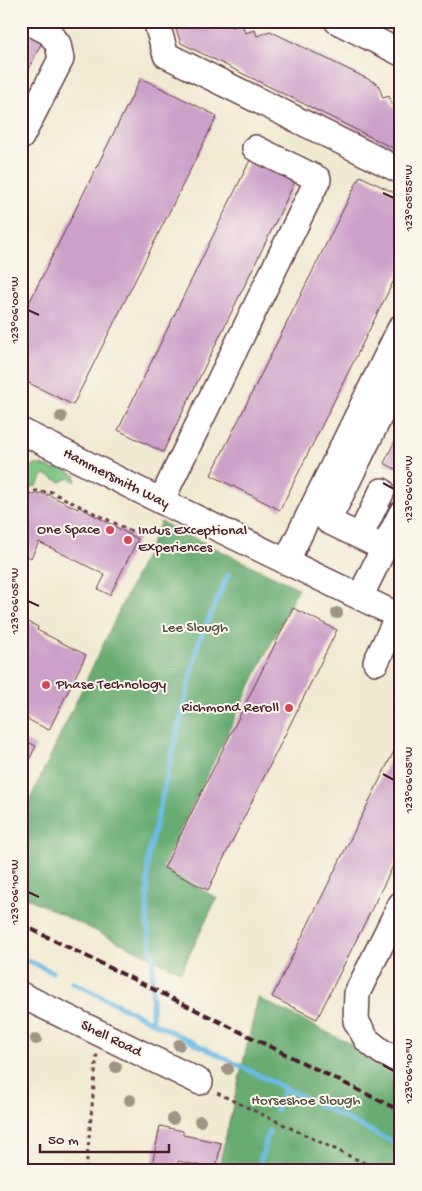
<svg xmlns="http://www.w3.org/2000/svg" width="422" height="1191" font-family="'Gochi Hand',sans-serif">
	<rect width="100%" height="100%" fill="#fbf7ec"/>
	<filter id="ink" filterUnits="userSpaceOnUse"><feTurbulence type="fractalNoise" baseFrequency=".02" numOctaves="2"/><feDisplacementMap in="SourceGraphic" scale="10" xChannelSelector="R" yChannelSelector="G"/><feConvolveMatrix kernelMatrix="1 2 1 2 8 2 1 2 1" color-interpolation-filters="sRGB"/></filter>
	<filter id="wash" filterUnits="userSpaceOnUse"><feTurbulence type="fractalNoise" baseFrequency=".0096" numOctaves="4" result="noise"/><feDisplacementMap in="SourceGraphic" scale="20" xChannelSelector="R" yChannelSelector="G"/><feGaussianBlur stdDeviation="1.12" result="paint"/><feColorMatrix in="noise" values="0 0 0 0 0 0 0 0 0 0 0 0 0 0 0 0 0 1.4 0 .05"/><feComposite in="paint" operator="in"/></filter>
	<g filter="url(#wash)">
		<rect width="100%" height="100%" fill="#f1ead2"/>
		<path fill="#7fc885" stroke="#647458" d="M34,465H41L56,470L58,466L76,476V482L69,478L61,482L44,474L37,486L31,487L21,495V471Z"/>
		<path fill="#67ac72" stroke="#58664e" d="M161,522L298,588L162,868L217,898L181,972L21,895V818Z
			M258,998L401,1069V1170H218Z"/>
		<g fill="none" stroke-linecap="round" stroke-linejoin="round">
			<path stroke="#69bae5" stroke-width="5" d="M21,957L52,972
				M72,982L401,1146
				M152,1022L153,958L147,923L148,857L199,641L228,575
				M276,1110L285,1088
				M258,1170L269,1131"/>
		</g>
		<g id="blocks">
			<path fill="#cca0c9" d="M173,21H229L231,27L242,24L245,33L255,30L257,36L270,31L378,84L383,98L389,96L393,107L401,104V152L181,43Z
				M376,21H401V22L396,31Z
				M21,24L45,36L21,84Z
				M141,78L217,116L73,405L21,379V319Z
				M253,154L298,176L163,452L118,430Z
				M360,176L401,196V266L280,510L211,475Z
				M401,429V472L384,463Z
				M41,493L47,496V494L78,509L79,507L138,539L110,595L98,589L105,575L39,542L31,558L21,553V504L22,502H26L31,495Z
				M293,608L337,630L208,890L164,868Z
				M21,618L38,627L37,630L86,655L49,730L21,716Z
				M401,737V850L317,1019L272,997Z
				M21,739L36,746L21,776Z
				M160,1126L183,1131V1135L221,1143L216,1169L178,1161L176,1170H151Z"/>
		</g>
	</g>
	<g filter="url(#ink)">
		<use href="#blocks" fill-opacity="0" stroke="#633d44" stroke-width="1"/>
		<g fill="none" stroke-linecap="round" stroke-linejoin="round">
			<g stroke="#633d44" stroke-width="28">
				<path id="minor" d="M156,21L166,55L401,171
					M337,21L401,53
					M21,137L61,59L58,44L49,32L27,21
					M21,431L161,501L401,617
					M161,501L318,179L255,148
					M360,536L382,491
					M384,548L401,514
					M286,562L401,327
					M360,597L384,548L328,521L401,373
					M376,662L398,616
					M401,904L357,993L356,1021L367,1040L382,1052L401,1061
					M21,995L200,1082"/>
			</g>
			<path stroke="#633d44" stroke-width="3" stroke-dasharray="4 4" stroke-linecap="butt" d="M21,500C28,492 35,489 45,492L47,490L133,532
				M217,1093L379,1170
				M86,1170L97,1053"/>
			<use href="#minor" stroke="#fff" stroke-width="25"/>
			<path stroke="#4a1f2b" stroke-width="4" stroke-dasharray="8 4" stroke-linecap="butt" d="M21,924L401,1111"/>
		</g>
		<g fill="#9e9685">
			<circle cx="61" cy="417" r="6"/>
			<circle cx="337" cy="613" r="6"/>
			<circle cx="36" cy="1039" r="6"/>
			<circle cx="179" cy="1045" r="6"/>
			<circle cx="116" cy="1067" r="6"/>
			<circle cx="228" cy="1069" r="6"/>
			<circle cx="130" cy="1100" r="6"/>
			<circle cx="173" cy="1119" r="6"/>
			<circle cx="200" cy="1121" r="6"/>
		</g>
	</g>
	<path fill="none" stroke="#4a1f2b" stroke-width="2" d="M383,193L394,198M28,310L39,315M383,483L394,489M28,601L39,606M383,774L394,780M28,892L39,897M383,1065L394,1071"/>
	<g fill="#d1495b" stroke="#fbf7ec" stroke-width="2">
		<circle cx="110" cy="530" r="5"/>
		<circle cx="128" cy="540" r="5"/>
		<circle cx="46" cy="685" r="5"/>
		<circle cx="289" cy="708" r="5"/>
	</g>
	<g text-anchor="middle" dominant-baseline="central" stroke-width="4" stroke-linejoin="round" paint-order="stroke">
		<g font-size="15" fill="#4a1f2b" stroke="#fbf7ec">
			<text transform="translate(116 479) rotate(27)">Hammersmith Way</text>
			<text transform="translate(111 1039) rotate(26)">Shell Road</text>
		</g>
		<g font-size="15" fill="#4a1f2b" stroke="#fbf7ec" text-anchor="end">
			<text x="100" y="530">One Space</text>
			<text x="138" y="531" text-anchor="start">Indus Exceptional<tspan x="138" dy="17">Experiences</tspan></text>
			<text x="56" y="685" text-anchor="start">Phase Technology</text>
			<text x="279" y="708">Richmond Reroll</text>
		</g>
		<g font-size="15" fill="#5a5246" stroke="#fbf7ec">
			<text x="195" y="628">Lee Slough</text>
			<text x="306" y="1101">Horseshoe Slough</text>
		</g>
	</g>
	<rect width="422" height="1191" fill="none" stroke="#fbf7ec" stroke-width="55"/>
	<path d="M40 1144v8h129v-8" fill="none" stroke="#4a1f2b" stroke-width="2.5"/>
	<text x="48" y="1144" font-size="15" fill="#4a1f2b" stroke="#fbf7ec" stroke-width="4" paint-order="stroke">50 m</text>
	<rect x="28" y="28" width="366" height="1136" fill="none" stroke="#4a1f2b" stroke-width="2"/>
	<g font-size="12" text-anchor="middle" fill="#4a1f2b">
		<text transform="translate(408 198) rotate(-90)" y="4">123°05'55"W</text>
		<text transform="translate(14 310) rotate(-90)" y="4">123°06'00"W</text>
		<text transform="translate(408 489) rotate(-90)" y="4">123°06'00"W</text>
		<text transform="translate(14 601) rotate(-90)" y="4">123°06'05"W</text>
		<text transform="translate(408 780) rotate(-90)" y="4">123°06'05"W</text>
		<text transform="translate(14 892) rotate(-90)" y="4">123°06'10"W</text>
		<text transform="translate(408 1071) rotate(-90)" y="4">123°06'10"W</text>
	</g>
</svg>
